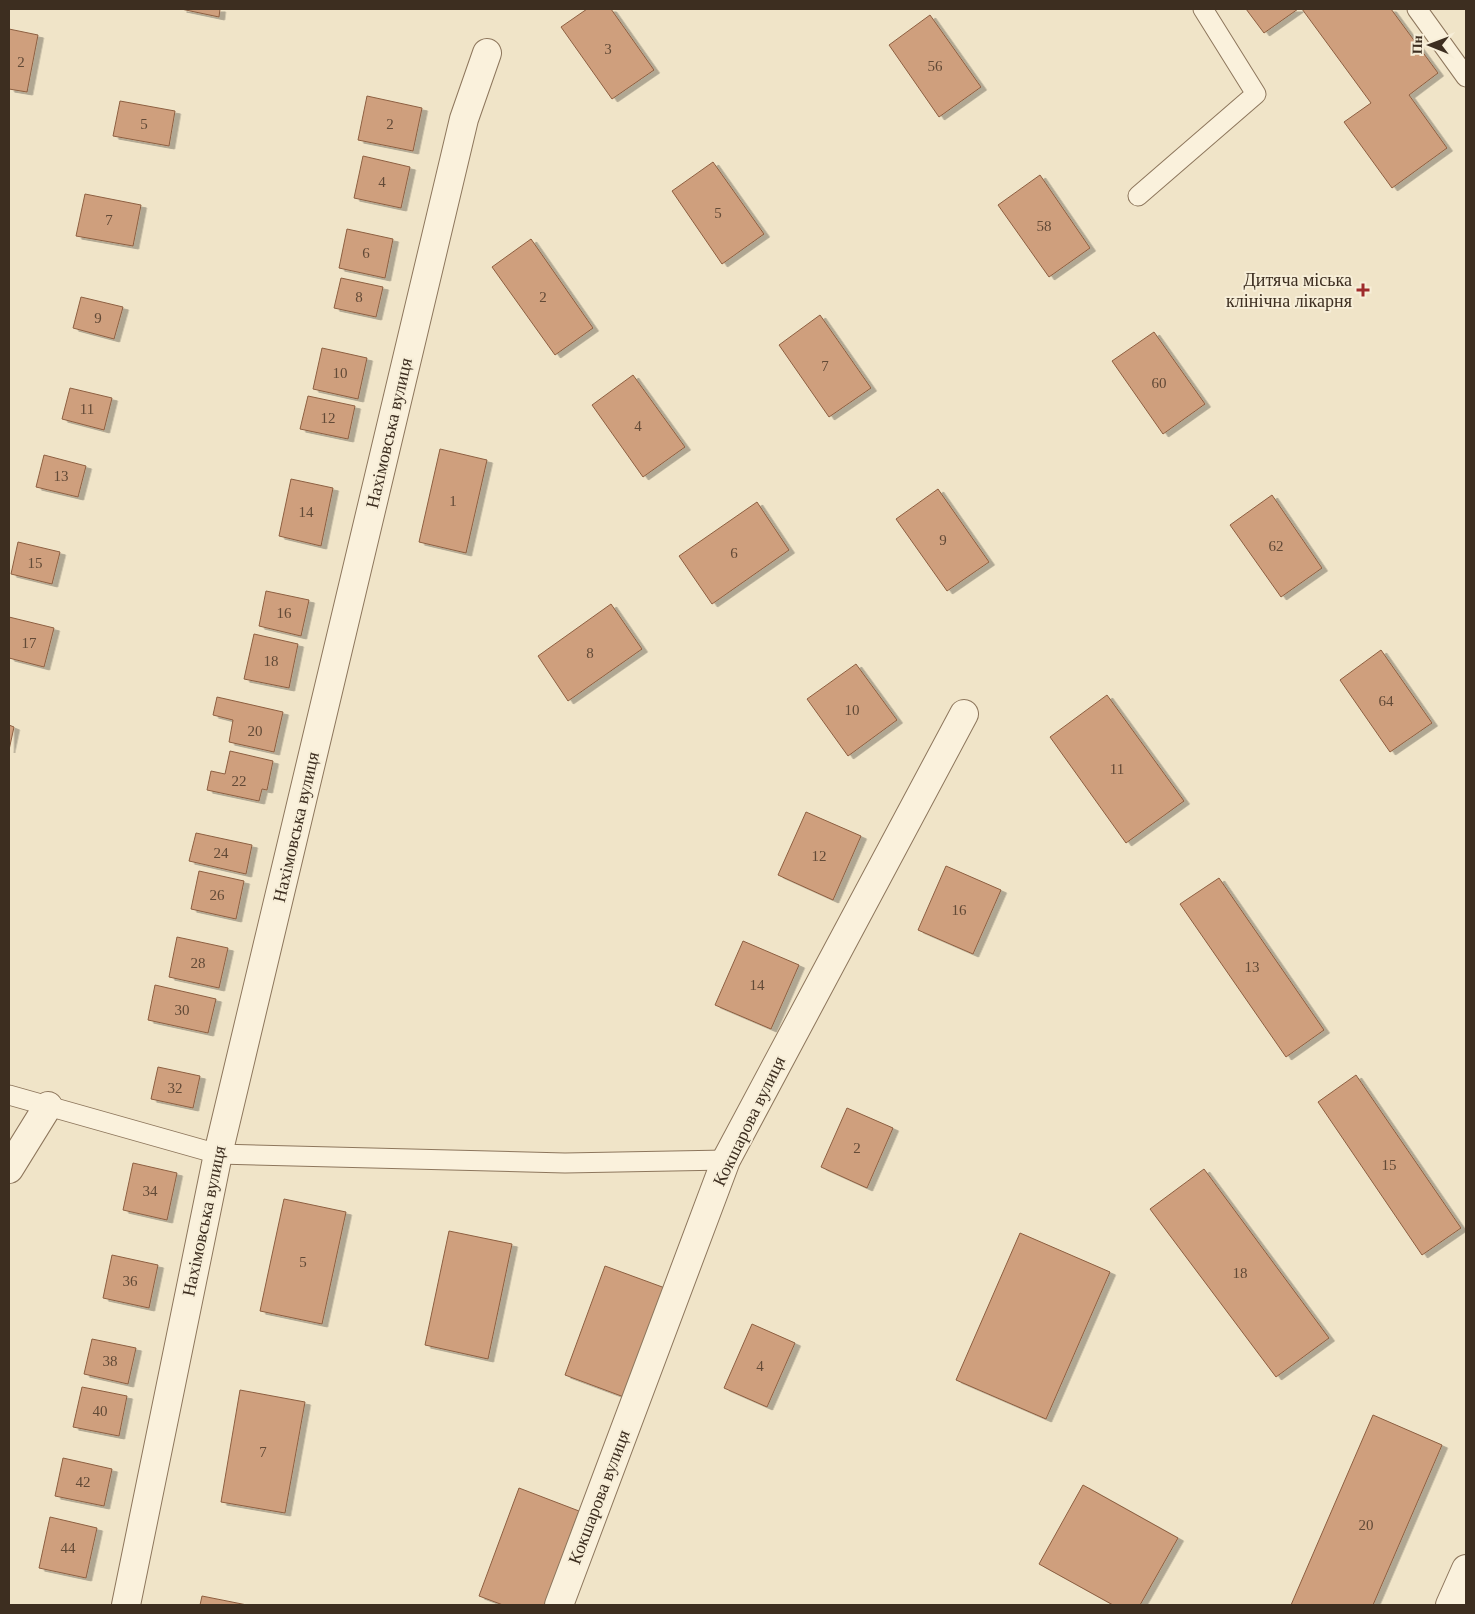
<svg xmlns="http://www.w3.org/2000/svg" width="1475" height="1614" font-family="'Times New Roman',serif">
	<defs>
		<filter id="shadow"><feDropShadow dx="5.5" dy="3" stdDeviation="0" flood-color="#0004"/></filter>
	</defs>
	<rect width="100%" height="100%" fill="#f0e4c8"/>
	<path fill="#cf9f7d" stroke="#8d5f41" filter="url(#shadow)" d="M181,9H220L219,17Z
		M587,9H611L654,70L612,99L561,27Z
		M1246,9H1298L1264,33Z
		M1302,9H1391L1438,73L1409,95L1447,148L1392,188L1344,122L1371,103Z
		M930,15L981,87L939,117L889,45Z
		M9,29L38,35L27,92L9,89Z
		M367,96L422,108L413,151L358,140Z
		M120,101L175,111L169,146L113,136Z
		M363,156L410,167L401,208L354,198Z
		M713,162L764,234L722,264L672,191Z
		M1040,175L1090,248L1049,277L998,205Z
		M85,194L141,205L133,246L76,236Z
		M347,229L393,239L385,278L339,268Z
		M531,239L593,328L555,355L492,267Z
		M341,278L383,287L376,317L334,308Z
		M81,297L123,307L114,339L73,328Z
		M820,315L871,388L829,417L779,345Z
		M1154,332L1205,404L1163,434L1112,361Z
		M322,348L367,358L358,399L313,389Z
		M633,375L685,447L643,477L592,405Z
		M70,388L112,398L104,430L62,419Z
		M308,396L355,406L348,439L300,429Z
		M440,449L487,460L466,553L419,542Z
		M44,455L86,466L78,497L36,487Z
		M291,479L333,488L321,546L279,536Z
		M938,489L989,562L947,591L896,519Z
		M1272,495L1322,568L1281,597L1230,525Z
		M757,502L789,550L712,604L679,556Z
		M18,542L60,552L52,584L11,574Z
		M266,591L309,600L301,636L259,626Z
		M611,604L642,649L568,701L538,656Z
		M9,617L54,628L44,667L9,658Z
		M254,634L298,644L289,688L244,679Z
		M1381,650L1432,723L1390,752L1340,680Z
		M856,664L897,720L848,756L807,699Z
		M1107,695L1184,801L1126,843L1050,737Z
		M217,697L283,712L274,752L229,742L233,720L213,715Z
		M9,725L14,727L9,750Z
		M230,751L273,761L267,790L262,789L259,801L207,790L211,771L225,774Z
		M806,812L861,836L833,900L778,875Z
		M196,833L252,845L246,874L189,861Z
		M946,866L1001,890L973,954L918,930Z
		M199,871L244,881L236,919L191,909Z
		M1219,878L1324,1030L1286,1057L1180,904Z
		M177,937L228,948L219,988L169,977Z
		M743,941L799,965L771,1029L715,1005Z
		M155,985L216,999L208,1033L148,1020Z
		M158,1067L200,1076L193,1108L151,1099Z
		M1356,1075L1461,1228L1422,1255L1318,1102Z
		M847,1108L893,1128L867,1188L821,1167Z
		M133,1163L177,1173L167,1220L123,1210Z
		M1204,1169L1329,1338L1276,1377L1150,1209Z
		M284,1199L346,1212L322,1324L260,1311Z
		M449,1231L512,1244L488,1359L425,1345Z
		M1020,1233L1110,1272L1046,1419L956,1380Z
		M112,1255L158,1265L149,1308L103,1298Z
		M605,1266L665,1288L624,1397L565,1375Z
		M752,1324L795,1343L767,1407L724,1388Z
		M92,1339L136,1348L128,1384L84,1374Z
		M82,1387L127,1396L119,1436L73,1427Z
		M240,1390L305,1402L285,1513L221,1502Z
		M1373,1415L1442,1445L1373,1605H1291Z
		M63,1458L112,1469L104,1506L55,1496Z
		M1083,1485L1178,1538L1140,1605H1113L1039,1564Z
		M519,1488L579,1511L545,1605H503L479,1596Z
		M50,1517L97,1528L86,1578L39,1568Z
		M202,1596L247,1605H200Z"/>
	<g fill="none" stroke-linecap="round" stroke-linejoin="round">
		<g stroke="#8d765c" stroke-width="21">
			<path id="service" d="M1417,9L1466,77
				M1138,196L1256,94L1203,9
				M9,1095L218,1154L565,1163L726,1160"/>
		</g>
		<g stroke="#8d765c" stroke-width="30">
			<path id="minor" d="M9,1169L48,1106
				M126,1605L218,1154L464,119L487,53
				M559,1605L726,1160L964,714
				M1450,1605L1466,1569"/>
		</g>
		<use href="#service" stroke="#faf1dc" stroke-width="19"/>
		<use href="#minor" stroke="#faf1dc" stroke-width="28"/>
	</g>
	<path fill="#9e2a2b" stroke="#f7eed8" stroke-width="2" d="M1360.5 282.5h5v5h5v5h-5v5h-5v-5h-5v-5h5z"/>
	<g text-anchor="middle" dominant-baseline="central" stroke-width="4" stroke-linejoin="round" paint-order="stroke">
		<g font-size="15" fill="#624a37">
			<text x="608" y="49">3</text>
			<text x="21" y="62">2</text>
			<text x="935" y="66">56</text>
			<text x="144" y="124">5</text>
			<text x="390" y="124">2</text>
			<text x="382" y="182">4</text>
			<text x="718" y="213">5</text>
			<text x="109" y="220">7</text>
			<text x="1044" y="226">58</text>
			<text x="366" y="253">6</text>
			<text x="359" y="297">8</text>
			<text x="543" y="297">2</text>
			<text x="98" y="318">9</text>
			<text x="825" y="366">7</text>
			<text x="340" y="373">10</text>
			<text x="1159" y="383">60</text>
			<text x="87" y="409">11</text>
			<text x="328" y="418">12</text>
			<text x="638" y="426">4</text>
			<text x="61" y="476">13</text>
			<text x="453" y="501">1</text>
			<text x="306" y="512">14</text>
			<text x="943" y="540">9</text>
			<text x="1276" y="546">62</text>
			<text x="734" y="553">6</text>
			<text x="35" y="563">15</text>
			<text x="284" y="613">16</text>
			<text x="29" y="643">17</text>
			<text x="590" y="653">8</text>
			<text x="271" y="661">18</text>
			<text x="1386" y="701">64</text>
			<text x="852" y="710">10</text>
			<text x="255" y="731">20</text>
			<text x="1117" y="769">11</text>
			<text x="239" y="781">22</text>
			<text x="221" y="853">24</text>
			<text x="819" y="856">12</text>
			<text x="217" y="895">26</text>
			<text x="959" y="910">16</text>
			<text x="198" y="963">28</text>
			<text x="1252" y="967">13</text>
			<text x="757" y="985">14</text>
			<text x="182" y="1010">30</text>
			<text x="175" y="1088">32</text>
			<text x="857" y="1148">2</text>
			<text x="1389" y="1165">15</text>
			<text x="150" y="1191">34</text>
			<text x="303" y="1262">5</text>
			<text x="1240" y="1273">18</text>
			<text x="130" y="1281">36</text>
			<text x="110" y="1361">38</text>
			<text x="760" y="1366">4</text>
			<text x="100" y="1411">40</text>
			<text x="263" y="1452">7</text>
			<text x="83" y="1482">42</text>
			<text x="1366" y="1525">20</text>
			<text x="68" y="1548">44</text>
		</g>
		<g font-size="18" fill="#3d2e20" stroke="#f7eed8" text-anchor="end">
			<text x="1352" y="280">Дитяча міська<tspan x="1352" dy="21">клінічна лікарня</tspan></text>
		</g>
		<g font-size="18" fill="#3d2e20" stroke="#f7eed8">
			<text transform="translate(389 433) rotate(-77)">Нахімовська вулиця</text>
			<text transform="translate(296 827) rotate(-77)">Нахімовська вулиця</text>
			<text transform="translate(749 1121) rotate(-64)">Кокшарова вулиця</text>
			<text transform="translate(204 1221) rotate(-78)">Нахімовська вулиця</text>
			<text transform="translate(599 1497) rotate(-69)">Кокшарова вулиця</text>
		</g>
	</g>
	<rect width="1475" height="1614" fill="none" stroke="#3d2e20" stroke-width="20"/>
	<g transform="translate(1430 45) rotate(271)" stroke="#f7eed8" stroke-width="4" paint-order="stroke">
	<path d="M0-4L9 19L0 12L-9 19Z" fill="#3d2e20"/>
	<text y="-8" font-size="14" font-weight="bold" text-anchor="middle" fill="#3d2e20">Пн</text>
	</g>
</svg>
